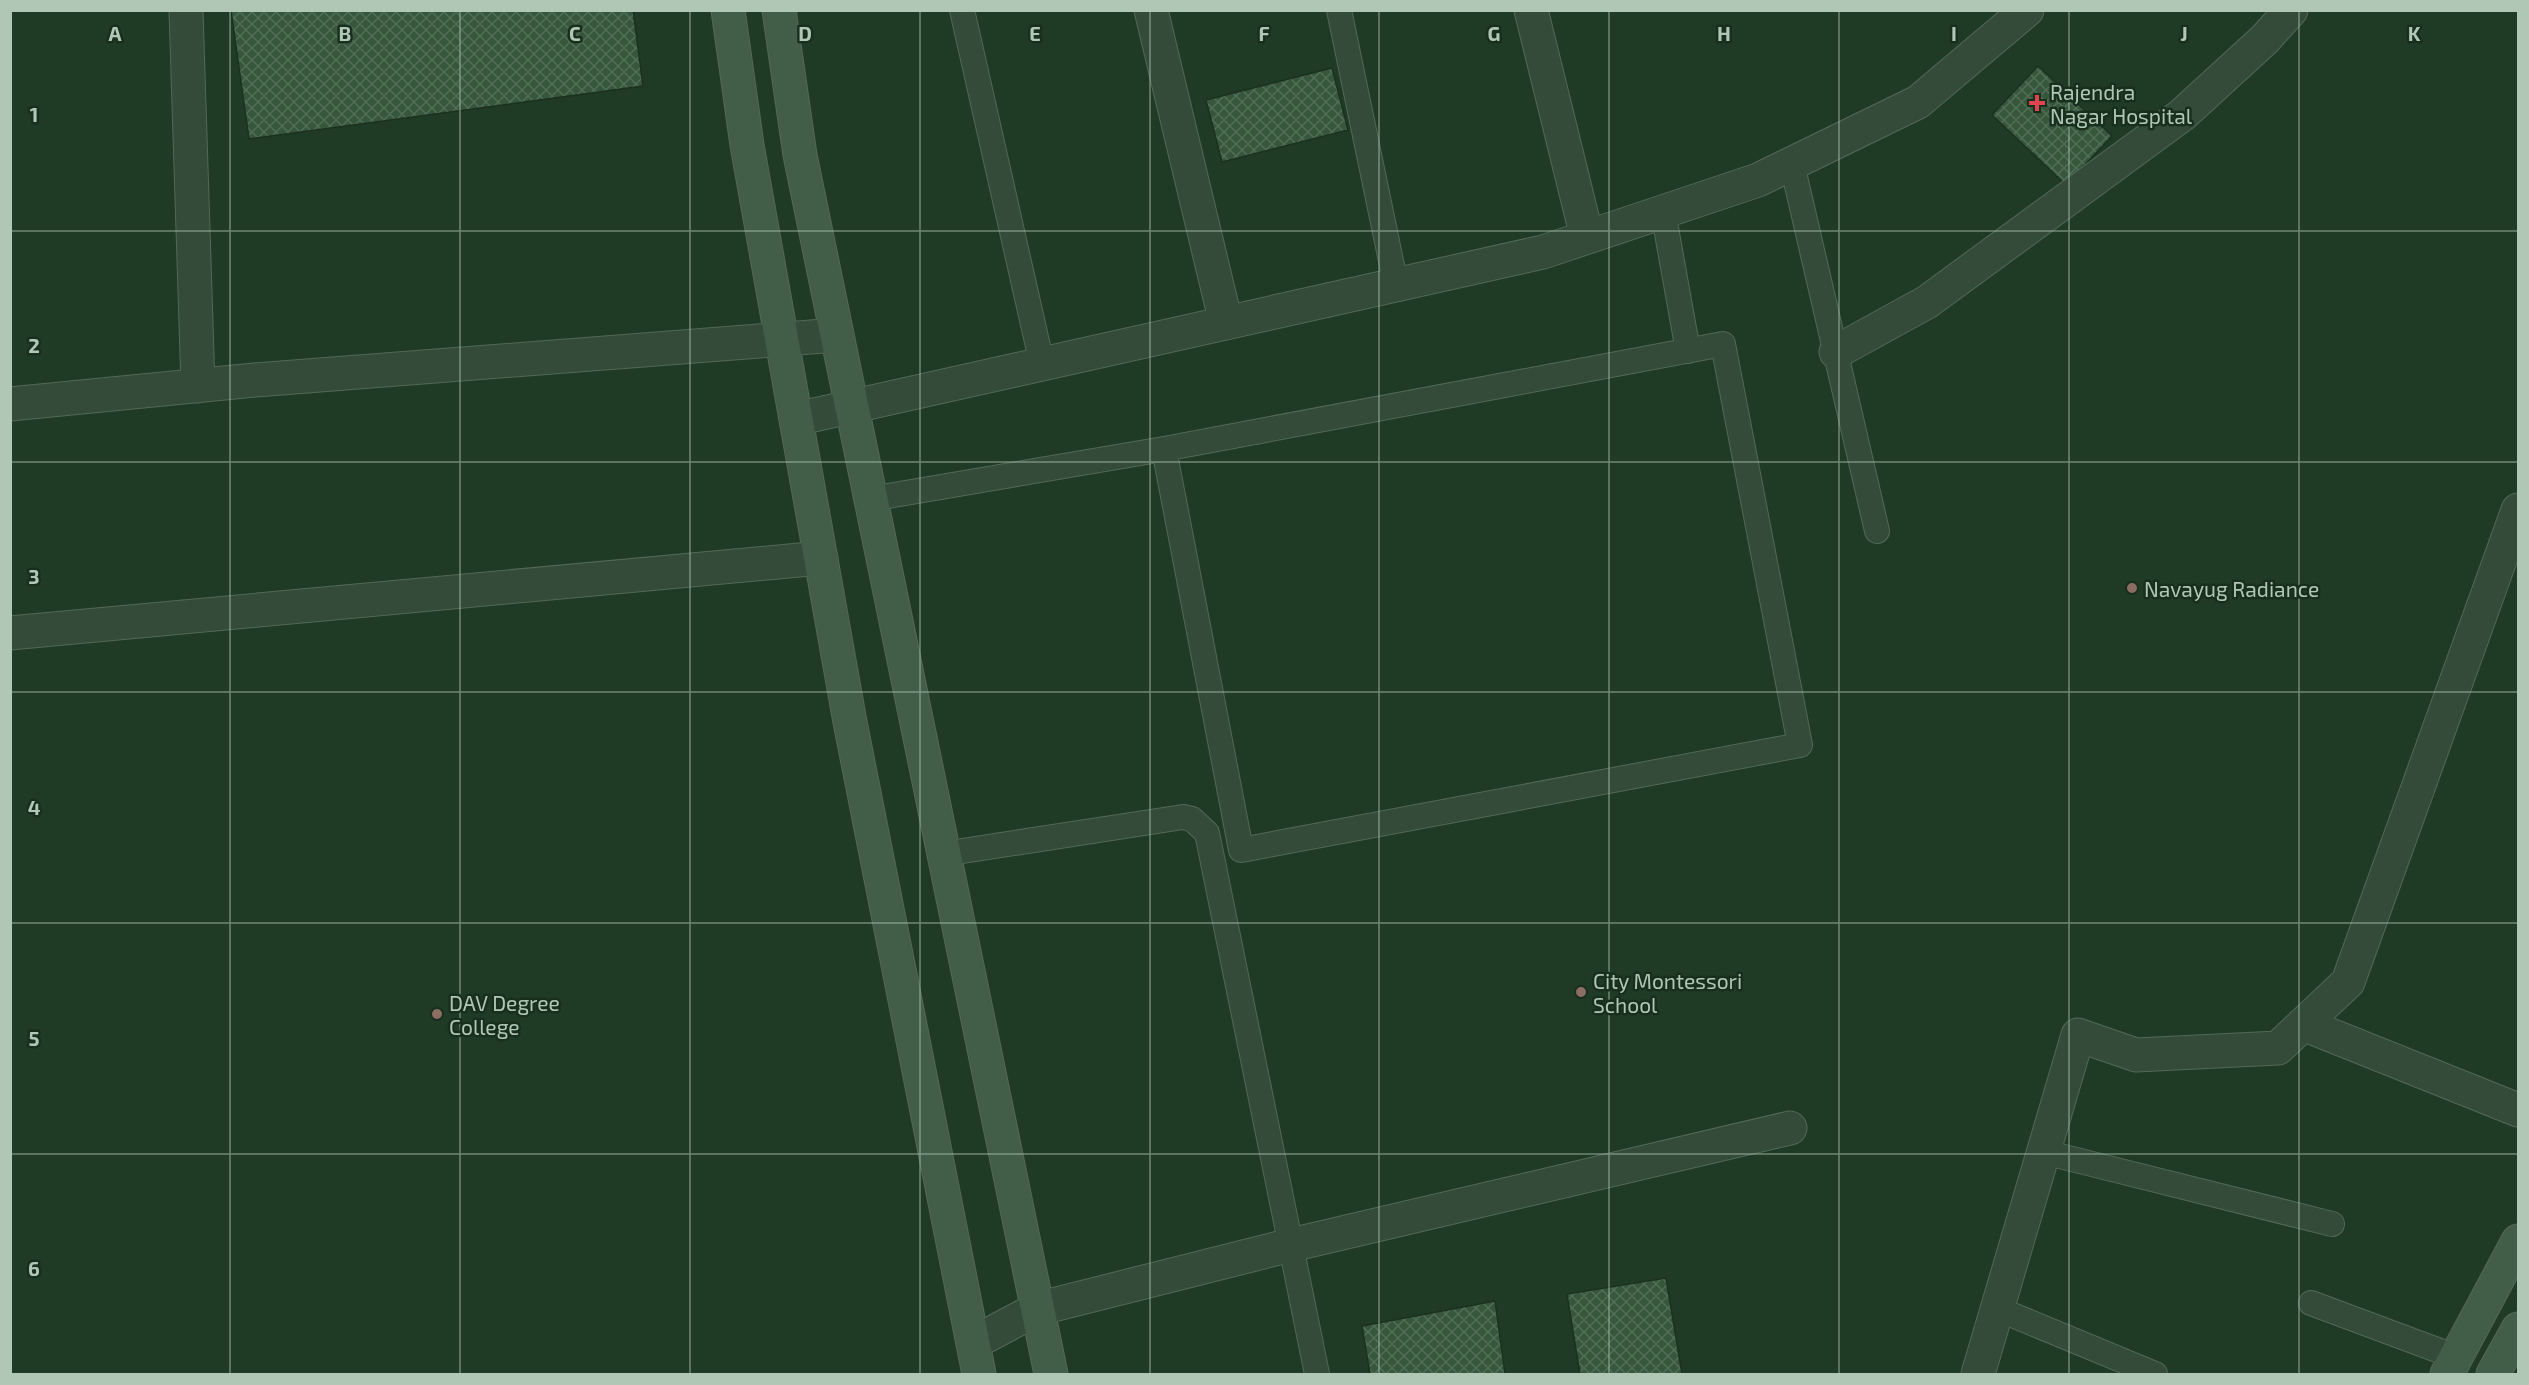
<svg xmlns="http://www.w3.org/2000/svg" width="2529" height="1385" font-family="'Exo 2',sans-serif">
	<defs>
		<pattern id="building-cross-hatch" width="8" height="8" patternUnits="userSpaceOnUse" patternTransform="scale(1.5)"><rect width="8" height="8" fill="#37573d"/><path d="M0 0l8 8M0 8l8-8" fill="none" stroke="#516e57"/></pattern>
	</defs>
	<rect width="100%" height="100%" fill="#203b25"/>
	<path fill="url(#building-cross-hatch)" stroke="#1b3120" stroke-width="1.5" d="M231,10H633L643,86L249,139Z
		M2038,66L2112,136L2066,185L1992,115Z
		M1332,68L1348,130L1222,162L1206,100Z
		M1666,1278L1682,1374H1580L1567,1294Z
		M1495,1301L1505,1374H1370L1362,1326Z"/>
	<g fill="none" stroke-linecap="round" stroke-linejoin="round">
		<g stroke="#526957" stroke-width="26">
			<path id="lane" d="M962,10L1042,364
				M1339,10L1396,285
				M1792,164L1877,531
				M1663,211L1688,351
				M870,499L1164,449L1723,344L1800,745L1241,850L1164,449
				M943,854L1183,817L1192,819L1207,833L1317,1374
				M2044,1152L2332,1224
				M2311,1303L2456,1357
				M1998,1309L2155,1374"/>
		</g>
		<g stroke="#526957" stroke-width="35">
			<path id="street" d="M186,10L198,386
				M1151,10L1226,323
				M1531,10L1587,237
				M1836,352L1927,302L2182,115L2265,39L2291,10
				M10,404L255,380L837,335
				M796,419L1543,252L1758,180L1918,102L2027,10
				M10,633L821,558
				M2303,1024L2518,1110
				M973,1343L1037,1309L1291,1245L1790,1128
				M1978,1374L2078,1035L2136,1055L2278,1048L2348,982L2518,510"/>
		</g>
		<g stroke="#526957" stroke-width="35">
			<path id="secondary" d="M728,10L747,145L850,722L979,1374
				M779,10L800,155L1051,1374
				M2447,1374L2518,1241
				M2493,1374L2518,1329"/>
		</g>
		<use href="#lane" stroke="#344b39" stroke-width="24"/>
		<use href="#street" stroke="#344b39" stroke-width="33"/>
		<use href="#secondary" stroke="#425e49" stroke-width="33"/>
	</g>
	<path fill="none" stroke="#afc7b4" stroke-width="1.5" stroke-opacity="0.55" d="M230,10V1374M460,10V1374M690,10V1374M920,10V1374M1150,10V1374M1379,10V1374M1609,10V1374M1839,10V1374M2069,10V1374M2299,10V1374M10,231H2518M10,462H2518M10,692H2518M10,923H2518M10,1154H2518"/>
	<path fill="#e0444e" stroke="#192f1e" stroke-width="2" d="M2034 94h6v6h6v6h-6v6h-6v-6h-6v-6h6z"/>
	<g fill="#8d6e63" stroke="#192f1e" stroke-width="2">
		<circle cx="2132" cy="588" r="6"/>
		<circle cx="1581" cy="992" r="6"/>
		<circle cx="437" cy="1014" r="6"/>
	</g>
	<g text-anchor="middle" dominant-baseline="central" stroke-width="5" stroke-linejoin="round" paint-order="stroke">
		<g font-size="21" fill="#afc7b4" stroke="#192f1e" text-anchor="start">
			<text x="2050" y="91">Rajendra<tspan x="2050" dy="24">Nagar Hospital</tspan></text>
			<text x="2144" y="588">Navayug Radiance</text>
			<text x="1593" y="980">City Montessori<tspan x="1593" dy="24">School</tspan></text>
			<text x="449" y="1002">DAV Degree<tspan x="449" dy="24">College</tspan></text>
		</g>
	</g>
	<g font-size="20" text-anchor="middle" font-weight="bold" fill="#afc7b4" stroke="#192f1e" stroke-width="5" stroke-linejoin="round" paint-order="stroke">
		<text x="115" y="41">A</text>
		<text x="345" y="41">B</text>
		<text x="575" y="41">C</text>
		<text x="805" y="41">D</text>
		<text x="1035" y="41">E</text>
		<text x="1264" y="41">F</text>
		<text x="1494" y="41">G</text>
		<text x="1724" y="41">H</text>
		<text x="1954" y="41">I</text>
		<text x="2184" y="41">J</text>
		<text x="2414" y="41">K</text>
		<text x="34" y="122">1</text>
		<text x="34" y="353">2</text>
		<text x="34" y="584">3</text>
		<text x="34" y="815">4</text>
		<text x="34" y="1046">5</text>
		<text x="34" y="1276">6</text>
	</g>
	<rect width="2529" height="1385" fill="none" stroke="#afc7b4" stroke-width="24"/>
</svg>
